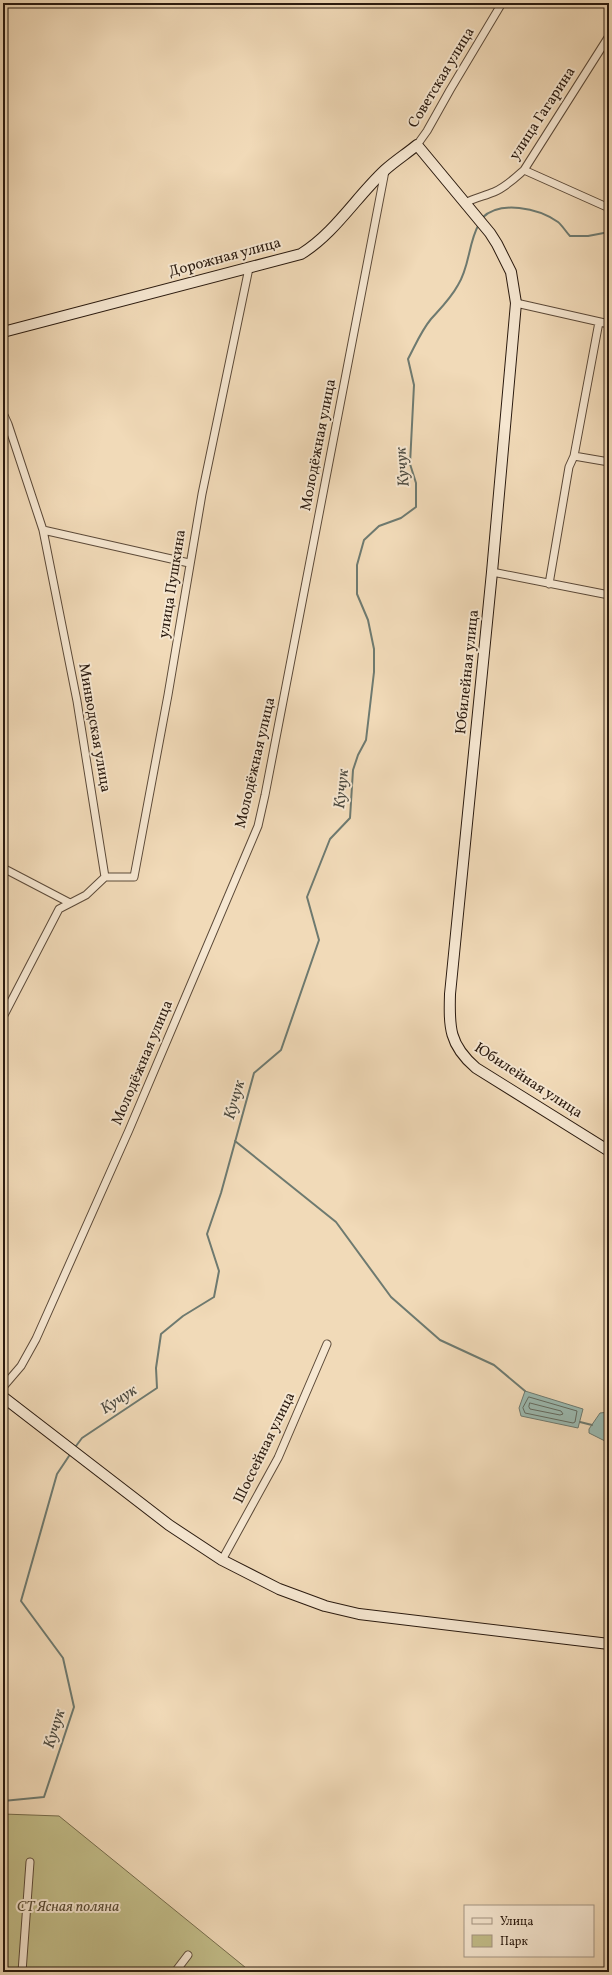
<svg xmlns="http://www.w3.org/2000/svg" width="612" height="1975" font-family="Vollkorn,serif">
	<rect width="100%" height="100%" fill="#f1dab8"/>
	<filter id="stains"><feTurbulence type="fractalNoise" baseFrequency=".005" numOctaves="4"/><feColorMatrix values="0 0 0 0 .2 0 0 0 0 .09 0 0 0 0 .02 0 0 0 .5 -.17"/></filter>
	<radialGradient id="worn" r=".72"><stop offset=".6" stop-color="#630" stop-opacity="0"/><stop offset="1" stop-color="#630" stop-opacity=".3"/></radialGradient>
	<path fill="#c2bd89" stroke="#766c4c" d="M3,1814L59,1816L251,1972H3Z"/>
	<path fill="#9bbab1" stroke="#6e7a70" d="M525,1391L583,1409L578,1428L521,1416L519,1408Z
		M609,1412V1443L589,1433V1429L600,1413Z"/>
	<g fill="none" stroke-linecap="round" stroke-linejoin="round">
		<path stroke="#626a60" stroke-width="1" d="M529,1397L577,1411L575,1422L573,1423L525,1413L523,1408Z
			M530,1403L561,1411L563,1414L560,1415L530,1409L529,1407Z"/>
		<path stroke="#6e7a70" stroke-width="2" d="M482,218C500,200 538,208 558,222C562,225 566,232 570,236H588L609,232
			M235,1141L336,1222L391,1297L440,1340L494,1365L525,1391
			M580,1422L592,1425
			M76,1446L82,1438L157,1388L156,1368L161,1334L183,1316L214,1297L219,1271L207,1234L221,1193L254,1073L281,1050L319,940L307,897L330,839L350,818L353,770L358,755L366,740L374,672V649L368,620L357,594V565L364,540L379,526L401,518L416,507V483L410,464L414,385L408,359C415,346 421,331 431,319C441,308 451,298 458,285C470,266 468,243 479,224
			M3,1801L44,1797L74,1707L63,1658L21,1601L57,1474L69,1456"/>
		<g stroke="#5c4a39" stroke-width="9">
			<path id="street" d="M417,145L427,131L450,90L502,3
				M524,170L609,208
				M465,203C475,198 484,196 494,192C506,187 515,178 524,170L609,36
				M516,303L609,324
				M3,413L8,424L43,530L77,701L105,877
				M574,456L609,462
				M43,530L189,563
				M492,572L609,595
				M549,584L569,467L574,456L599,322
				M3,868L70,903
				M105,877H134L168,695L202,494L249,268
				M3,1017L59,909L86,895L105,877
				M3,1387L21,1366L36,1339L129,1130L258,826L265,795L385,171
				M222,1560L278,1458L327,1344
				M22,1972L30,1862
				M175,1972L188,1955"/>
		</g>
		<g stroke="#2a1a0f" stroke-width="12">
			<path id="secondary" d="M3,332L301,254C335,233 356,197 385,170C395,161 406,154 417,145L490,233L497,244L511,272L516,303L492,572L450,994C449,1027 449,1045 476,1068L609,1151
				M3,1397L169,1525L222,1560L279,1589L325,1606L359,1614L609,1644"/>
		</g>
		<use href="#street" stroke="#f6e7d1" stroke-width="7"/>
		<use href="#secondary" stroke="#f6e7d1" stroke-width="10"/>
	</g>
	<g text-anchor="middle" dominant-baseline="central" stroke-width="4" stroke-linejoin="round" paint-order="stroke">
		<g font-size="15" fill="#2a1a0f" stroke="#f6e7d1">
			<text transform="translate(442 78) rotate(-59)">Советская улица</text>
			<text transform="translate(543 114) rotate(-57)">улица Гагарина</text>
			<text transform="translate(225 258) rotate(-15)">Дорожная улица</text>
			<text transform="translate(319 445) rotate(-79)">Молодёжная улица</text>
			<text transform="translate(173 584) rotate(-81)">улица Пушкина</text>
			<text transform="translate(468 672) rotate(-84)">Юбилейная улица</text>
			<text transform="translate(94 728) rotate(80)">Минводская улица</text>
			<text transform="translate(256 763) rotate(-77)">Молодёжная улица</text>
			<text transform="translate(143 1063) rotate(-67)">Молодёжная улица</text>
			<text transform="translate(528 1081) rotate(33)">Юбилейная улица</text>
			<text transform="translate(265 1448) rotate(-64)">Шоссейная улица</text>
		</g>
		<g font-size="15" font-style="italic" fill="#584b34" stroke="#f6e7d1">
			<text x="68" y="1907">СТ Ясная поляна</text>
		</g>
		<g font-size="16" font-style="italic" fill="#4c4a40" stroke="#f6e7d1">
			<text transform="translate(403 467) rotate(-95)">Кучук</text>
			<text transform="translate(342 789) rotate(-84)">Кучук</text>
			<text transform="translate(235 1100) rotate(-74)">Кучук</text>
			<text transform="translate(119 1400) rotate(-33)">Кучук</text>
			<text transform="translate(55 1729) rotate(-73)">Кучук</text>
		</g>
	</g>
	<rect width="612" height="1975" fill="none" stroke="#f1dab8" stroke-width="16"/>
	<rect x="4" y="4" width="604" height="1967" fill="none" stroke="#2a1a0f" stroke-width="2"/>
	<rect x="8" y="8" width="596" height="1959" fill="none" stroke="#2a1a0f"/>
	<rect x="464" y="1905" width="130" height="52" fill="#f6e7d1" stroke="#a49583"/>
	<rect x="472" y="1918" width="20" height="6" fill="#f6e7d1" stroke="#a49583"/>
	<text x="500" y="1925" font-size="12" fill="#2a1a0f">Улица</text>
	<rect x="472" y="1935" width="20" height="12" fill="#c2bd89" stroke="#a49583"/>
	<text x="500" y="1945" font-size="12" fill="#2a1a0f">Парк</text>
	<rect width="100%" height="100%" filter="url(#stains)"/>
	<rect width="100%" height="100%" fill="url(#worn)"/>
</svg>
